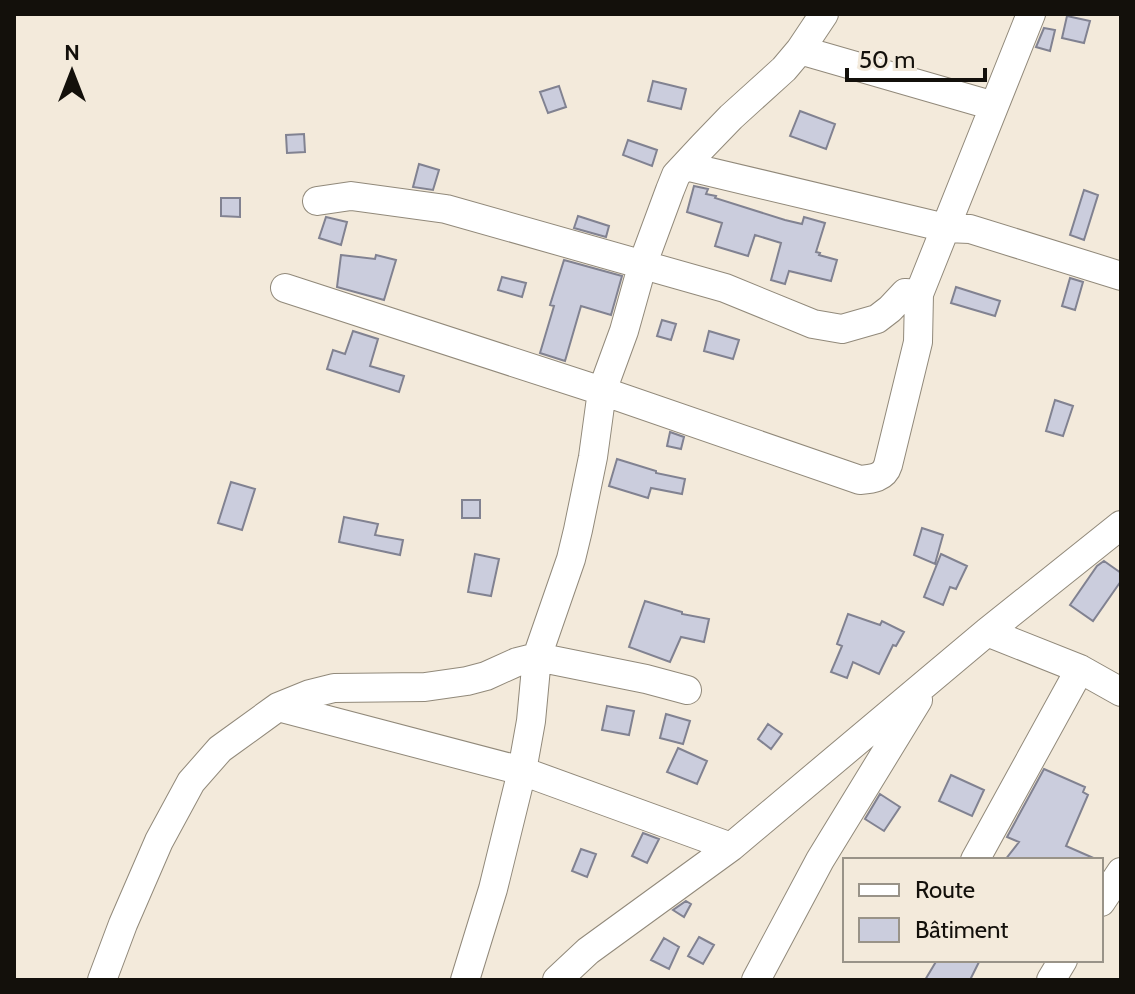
<svg xmlns="http://www.w3.org/2000/svg" width="1135" height="994" font-family="Cabin,sans-serif">
	<rect width="100%" height="100%" fill="#f3eadb"/>
	<path fill="#cbcddd" stroke="#818291" stroke-width="2" d="M1067,16L1090,21L1084,43L1062,38Z
		M1044,28L1055,30L1050,51L1036,47Z
		M653,81L686,89L681,109L648,101Z
		M559,86L566,107L548,113L540,92Z
		M800,111L835,124L826,149L790,136Z
		M304,134L305,152L287,153L286,135Z
		M628,140L657,150L652,166L623,155Z
		M419,164L439,170L433,190L413,187Z
		M694,186L708,189L706,194L716,196L715,198L785,220L802,224L804,217L825,223L816,252L820,253L819,255L837,260L831,281L789,271L785,284L771,280L781,243L755,235L748,256L715,246L722,223L687,212Z
		M1084,190L1098,195L1084,240L1070,235Z
		M221,198H240V217L221,216Z
		M578,216L609,226L606,237L574,228Z
		M326,217L347,222L341,245L319,238Z
		M341,255L375,259L376,255L396,260L384,300L337,287Z
		M564,260L622,276L611,315L581,306L565,361L540,353L554,306L550,305Z
		M502,277L526,283L522,297L498,290Z
		M1070,278L1083,282L1075,310L1062,306Z
		M956,287L1000,301L995,316L951,303Z
		M662,320L676,324L671,340L657,336Z
		M353,331L378,339L370,366L404,376L399,392L327,369L333,350L345,354Z
		M709,331L739,340L733,359L704,351Z
		M1055,400L1073,406L1063,436L1046,431Z
		M670,432L684,437L681,449L667,446Z
		M617,459L656,471V473L685,479L682,494L651,488L648,498L609,486Z
		M231,482L255,489L242,530L218,523Z
		M462,500H480V518H462Z
		M344,517L378,524L375,535L403,540L400,555L339,542Z
		M922,528L943,535L935,564L914,555Z
		M475,554L499,559L491,596L468,592Z
		M941,554L967,566L956,589L950,587L943,605L924,597Z
		M1104,561L1121,573V581L1093,621L1070,605L1097,566Z
		M645,601L682,612V614L709,619L704,642L681,637L670,662L629,647Z
		M848,614L880,625L882,621L904,632L896,646L893,645L879,674L853,662L847,678L831,672L842,646L837,644Z
		M607,706L634,711L629,735L602,730Z
		M666,714L690,721L683,744L660,738Z
		M768,724L782,734L771,749L758,739Z
		M678,748L707,761L697,784L667,772Z
		M1044,769L1085,787L1083,792L1088,795L1066,846L1098,860H1005L1019,842L1007,837Z
		M951,775L984,790L972,816L939,801Z
		M880,794L900,807L884,831L865,819Z
		M643,833L659,839L647,863L632,856Z
		M581,849L596,854L587,877L572,871Z
		M686,901L691,904L684,917L673,910Z
		M699,937L714,945L703,964L688,956Z
		M664,938L679,947L669,969L651,960Z
		M937,960H980L970,980H925Z"/>
	<g fill="none" stroke-linecap="round" stroke-linejoin="round">
		<g stroke="#91897a" stroke-width="30">
			<path id="minor" d="M800,50L994,106
				M685,166L946,228L970,229L1121,276
				M317,201L351,196L446,209L725,288L813,324L842,329L877,319L890,309L905,293L919,294
				M285,288L602,391L860,480C872,479 884,478 888,465L918,342L919,294L1031,14
				M987,632L1080,669L1121,692
				M278,707L522,771L731,847
				M975,860L1080,669
				M1101,902L1121,872
				M102,980L123,924L159,841L191,782L220,749L278,707L310,694L334,688L425,687L467,681L486,676L517,662L537,657L646,679L687,690
				M465,980L493,889L522,771L531,721L537,657L571,559L578,530L593,457L602,391L624,331L643,263L670,190L676,175L703,146L731,117L784,69L800,50L824,14
				M557,980L588,951L731,847L987,632L1121,525
				M756,980L820,860L918,700
				M1051,980L1063,960"/>
		</g>
		<use href="#minor" stroke="#fff" stroke-width="28"/>
	</g>
	<rect width="1135" height="994" fill="none" stroke="#13100b" stroke-width="32"/>
	<rect x="843" y="858" width="260" height="104" fill="#f3eadb" stroke="#999388" stroke-width="2"/>
	<rect x="859" y="884" width="40" height="12" fill="#ffffff" stroke="#999388" stroke-width="2"/>
	<text x="915" y="898" font-size="24" fill="#13100b">Route</text>
	<rect x="859" y="918" width="40" height="24" fill="#cbcddd" stroke="#999388" stroke-width="2"/>
	<text x="915" y="938" font-size="24" fill="#13100b">Bâtiment</text>
	<g transform="translate(72 72)" stroke="#f3eadb" stroke-width="6" paint-order="stroke">
	<path d="M0-6L14 30L0 20L-14 30Z" fill="#13100b"/>
	<text y="-12" font-size="22" font-weight="bold" text-anchor="middle" fill="#13100b">N</text>
	</g>
	<path d="M847 68v12h138v-12" fill="none" stroke="#13100b" stroke-width="4"/>
	<text x="859" y="68" font-size="24" fill="#13100b" stroke="#f3eadb" stroke-width="6" paint-order="stroke">50 m</text>
</svg>
